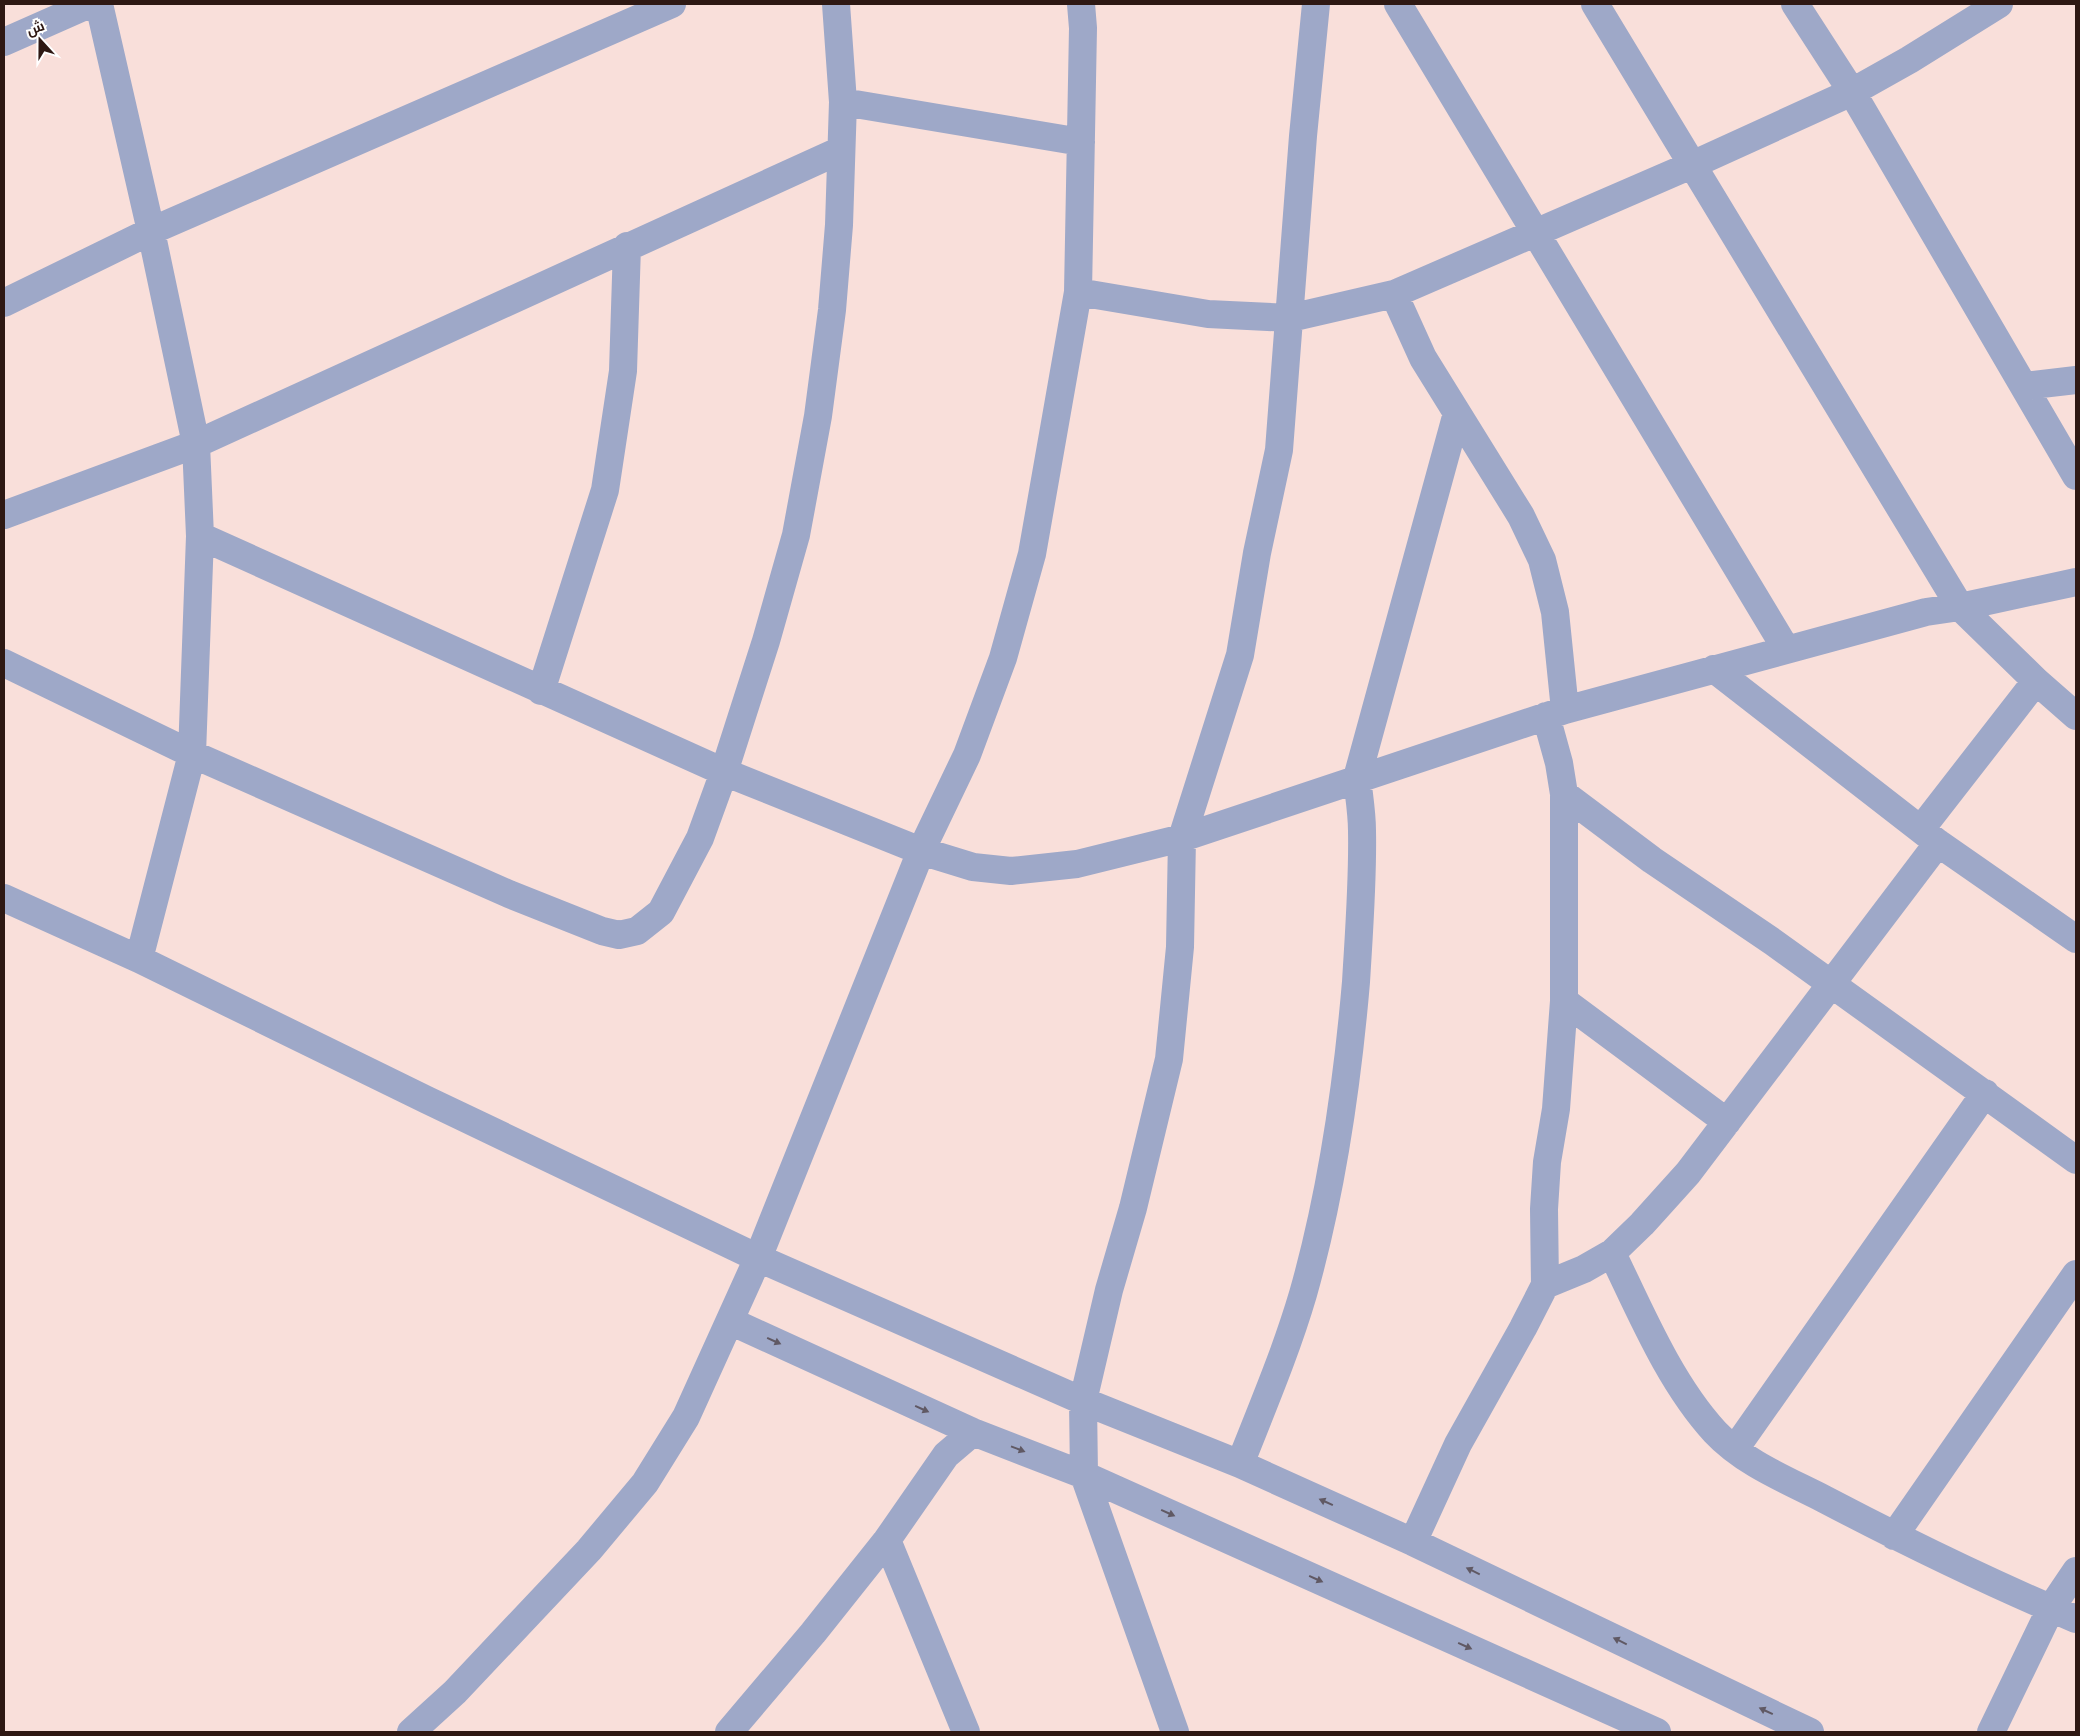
<svg xmlns="http://www.w3.org/2000/svg" width="2080" height="1736" font-family="'Crimson Pro',Cairo,serif">
	<rect width="100%" height="100%" fill="#f9dfda"/>
	<g fill="none" stroke-linecap="round" stroke-linejoin="round">
		<path stroke="#9ea8c8" stroke-width="28" d="M99,4L151,231L196,444L200,536L192,754L139,959
			M1398,4L1786,649
			M1595,4L1960,607L2036,681L2076,716
			M1795,4L1852,92L2076,476
			M4,42L90,4
			M843,102L1081,142
			M1078,292L1208,314L1290,318L1394,294L1694,164L1852,92L1909,60L1999,4
			M1394,294L1423,358L1521,516L1542,560L1555,612L1565,710
			M4,303L151,231L672,4
			M2025,386L2076,380
			M4,515L196,444L841,150
			M200,536L724,772L921,851L973,867L1011,871L1077,864L1182,838L1565,710L1926,612L1960,607L2076,582
			M4,663L192,754L509,894L602,931L619,935L637,931L661,912L700,838L724,772L766,641L796,535L818,416L832,310L839,225L843,102L836,4
			M1714,669L1938,843L2076,939
			M541,691L605,490L623,371L627,246
			M1564,794L1652,860L1773,942L2076,1160
			M1921,829L2036,681
			M4,898L139,959L427,1100L758,1258L1083,1401L1240,1464L1413,1542L1810,1732
			M1564,1001L1727,1122
			M1612,1253C1641,1313 1670,1383 1715,1432C1744,1463 1787,1480 1824,1499C1906,1542 1990,1583 2076,1619
			M1545,1285L1584,1269L1612,1253L1642,1224L1688,1173L1938,843
			M730,1321L973,1432L1084,1475L1657,1732
			M1735,1449L1985,1093
			M1240,1464C1262,1408 1286,1352 1303,1294C1332,1192 1347,1087 1356,982C1359,931 1363,881 1362,831C1362,813 1359,796 1357,778L1457,413
			M1894,1536L2076,1274
			M887,1540L966,1732
			M1413,1542L1458,1444L1523,1328L1545,1285L1544,1209L1547,1162L1556,1109L1564,1001V794L1559,763L1546,716
			M411,1732L455,1692L589,1550L645,1483L686,1417L758,1258L921,851L967,755L1003,658L1032,554L1078,292L1083,28L1081,4
			M729,1732L813,1633L887,1540L946,1455L973,1432
			M1175,1732L1084,1475L1083,1401L1109,1290L1133,1208L1169,1059L1180,947L1182,838L1240,655L1257,553L1279,450L1303,136L1316,4
			M1991,1732L2051,1608L2076,1571"/>
	</g>
	<defs><path id="oneway-solid" d="M-6-.8H1V-3.2L6.5 0L1 3.2V.8H-6Z" transform="scale(1.25)"/></defs>
	<g fill="#605964">
		<use href="#oneway-solid" transform="translate(774 1341) rotate(24)"/>
		<use href="#oneway-solid" transform="translate(922 1409) rotate(24)"/>
		<use href="#oneway-solid" transform="translate(1018 1449) rotate(21)"/>
		<use href="#oneway-solid" transform="translate(1326 1502) rotate(-156)"/>
		<use href="#oneway-solid" transform="translate(1168 1513) rotate(24)"/>
		<use href="#oneway-solid" transform="translate(1473 1571) rotate(-154)"/>
		<use href="#oneway-solid" transform="translate(1316 1579) rotate(24)"/>
		<use href="#oneway-solid" transform="translate(1620 1641) rotate(-154)"/>
		<use href="#oneway-solid" transform="translate(1465 1646) rotate(24)"/>
		<use href="#oneway-solid" transform="translate(1766 1711) rotate(-155)"/>
	</g>
	<rect width="2080" height="1736" fill="none" stroke="#2e1813" stroke-width="10"/>
	<g transform="translate(40 40) rotate(339)" stroke="#ffffff" stroke-width="4" paint-order="stroke">
	<path d="M0-4L9 19L0 12L-9 19Z" fill="#2e1813"/>
	<text y="-8" font-size="14" font-weight="bold" text-anchor="middle" fill="#2e1813">ش</text>
	</g>
</svg>
